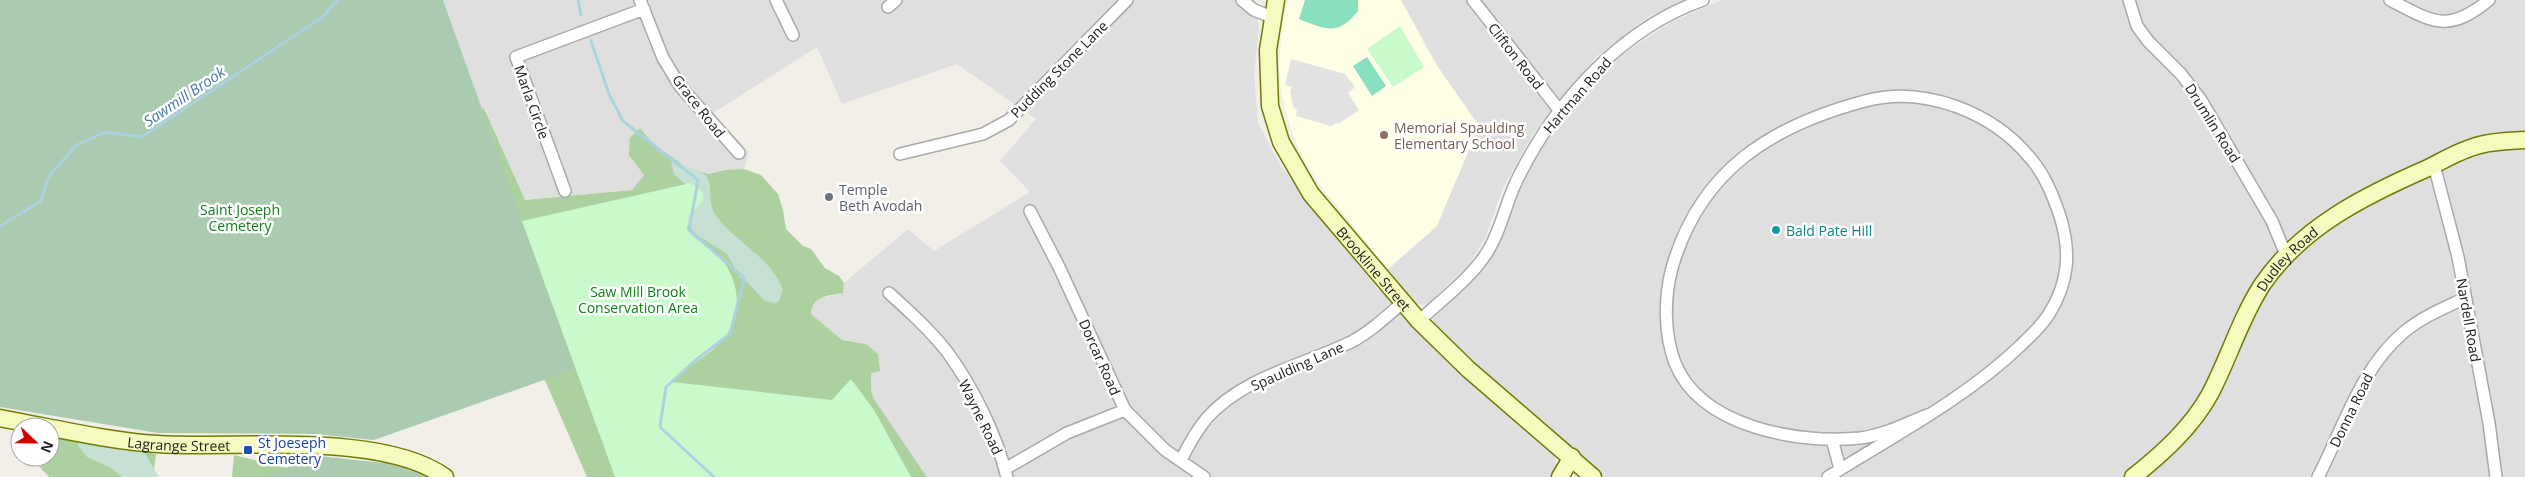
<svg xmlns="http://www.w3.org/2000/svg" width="2525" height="477" font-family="'Open Sans',sans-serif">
	<rect width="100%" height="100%" fill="#f2efe9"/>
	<path fill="#e0dfdf" d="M443,0H1237L1257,18L1259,30L1254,74L1258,123L1280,165L1377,288L1483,393L1553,450L1557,465L1553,477H927L874,399L871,390V373L866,344L842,340L811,314V306L817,299L843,293L844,283L908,229L934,251L1030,192L1000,161L1036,119L957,64L842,104L817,47L713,113L749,152L744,169L725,170L709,174L691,170L652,143L644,175L632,190L525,200L485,109L482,110Z
		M1401,0H1689L1649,16L1595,58L1533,134L1503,188L1486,236L1469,265L1427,304L1422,305L1413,304L1388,269L1437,226L1447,82Z
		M1722,0H2525V477H1603L1458,348L1433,324V318L1478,273L1520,182L1540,147L1586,92L1623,54L1673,21Z"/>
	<path fill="#ffffe5" d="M1288,0H1401L1431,57L1479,126L1437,226L1388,269L1319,184L1304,160L1290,127L1281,92L1279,67L1282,28Z"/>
	<path fill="#add19e" d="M484,108L525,200L632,190L644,175L629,155L630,138L640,128L652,143L691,170L709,174L725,170L744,169L761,175L778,194L783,210L786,229L803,246L811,249L825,268L839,276L844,283L843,293C827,296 812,296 811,314L842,340L866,344L878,354L880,371L871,373V390L874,399L927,477H587L544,378L465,118Z
		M50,435L156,454L153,477H49L30,457H50Z
		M234,455L303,472L304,477H232Z"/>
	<path fill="#c6e0d4" d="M674,161C684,165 699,169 706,176C713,183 707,203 716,216C736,243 772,258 783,290L779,301L774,303L765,301L746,281L740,278L727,254L697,235L682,218L686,185L674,174L671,162Z
		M81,442L144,452L159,477H122L111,468L87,457L77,444Z"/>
	<path fill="#aacbaf" d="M0,0H443L575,369L374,440L315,434L158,433L0,407Z
		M319,456L393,464L428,477H261Z"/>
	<path fill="#c8facc" d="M1400,26L1424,67L1393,87L1367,49Z
		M691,183L702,191L704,199L689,216L687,229C697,244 716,248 725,264C742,290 742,321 719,344C704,359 685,366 672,382L832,400L851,379L874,410L911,477H615L522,221Z"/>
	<path fill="#88e0be" d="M1305,0H1358V11C1338,36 1327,30 1299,19Z
		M1367,57L1386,86L1372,96L1353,66Z"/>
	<path fill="#e2e2e2" d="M1291,59L1345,74L1355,87L1348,93L1359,110L1338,124L1336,123L1331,126L1296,116L1297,110L1293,106L1290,92L1292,87L1285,85Z"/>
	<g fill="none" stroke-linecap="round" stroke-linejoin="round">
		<path stroke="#aad3df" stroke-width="3" d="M578,0L581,15
			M591,41L609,94L623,121L698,180L689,230L744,278L730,334L697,359L666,387L660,427L714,477
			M0,226L41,201L49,176L77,145L105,132L142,137L324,16L337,0"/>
		<g stroke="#a9a9a9" stroke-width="14">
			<path id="street" d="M640,0L663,58L680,86L739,153
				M776,0L793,35
				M1242,0L1254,10L1272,17
				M1473,0L1560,111
				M2129,0L2137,26L2148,41L2181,74L2201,100L2272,221L2286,255
				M2390,0C2433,22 2447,34 2489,0
				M888,7L896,0
				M900,154L983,134L1009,120L1127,0
				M2434,165L2458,257L2489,423L2496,477
				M565,191L516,57L644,9
				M1030,211L1059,267L1125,410L1165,450L1204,477
				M889,293C910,312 931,331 948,353C974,389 996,434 1007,477
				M1419,321C1441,300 1469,280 1486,254C1502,230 1506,199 1520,174C1558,99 1623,28 1703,0
				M1832,439L1840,469
				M1181,460C1188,446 1196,431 1207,418C1243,377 1304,365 1351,342C1370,332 1386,317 1402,303
				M1005,469L1067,433L1125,410
				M1828,477C1893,436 1963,400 2019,347C2029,337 2041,327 2049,314C2069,282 2071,252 2060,216C2053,196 2045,175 2031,159C1993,112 1924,85 1865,101C1771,126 1700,170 1672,268C1664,298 1664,334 1675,363C1701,428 1800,444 1860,438C1884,435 1905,424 1927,415
				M2318,477C2344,427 2360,369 2404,332C2422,317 2444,308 2465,298"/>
		</g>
		<g stroke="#707d05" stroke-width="19">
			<g id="secondary">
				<path id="s1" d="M1276,0L1268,50L1270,106L1281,142L1311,194L1419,321L1468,369L1593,477"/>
				<path id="s2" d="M0,418C50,427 108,441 158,444C236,449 381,431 445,477"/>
				<path d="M1560,477L1572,457"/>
				<path id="s3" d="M2133,477C2162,454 2192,427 2210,394C2229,358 2240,319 2262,285C2301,227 2366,195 2428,168C2444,160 2462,149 2480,145C2494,141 2510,141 2525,140"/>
			</g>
		</g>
		<use href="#street" stroke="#fff" stroke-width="11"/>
		<use href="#secondary" stroke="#f7fabf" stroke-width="16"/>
	</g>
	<circle fill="#8d6e63" stroke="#fff" stroke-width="2" cx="1384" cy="135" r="5"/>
	<circle fill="#6b7280" stroke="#fff" stroke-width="2" cx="829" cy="197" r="5"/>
	<circle fill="#0f9aa8" stroke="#fff" stroke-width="2" cx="1776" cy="230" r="5"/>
	<rect fill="#1a4fb4" stroke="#fff" stroke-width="2" x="243" y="445" width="10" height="10" rx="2.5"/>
	<g text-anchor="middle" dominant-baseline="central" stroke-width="5" stroke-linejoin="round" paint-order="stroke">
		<g font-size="14" fill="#222" stroke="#fff">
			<text transform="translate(1516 56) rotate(52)">Clifton Road</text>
			<text transform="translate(1059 69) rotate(-45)">Pudding Stone Lane</text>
			<text transform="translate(1577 95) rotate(-49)">Hartman Road</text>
			<text transform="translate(532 102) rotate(70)">Marla Circle</text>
			<text transform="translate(699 106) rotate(52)">Grace Road</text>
			<text transform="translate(2213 123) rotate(58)">Drumlin Road</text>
			<text stroke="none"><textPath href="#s3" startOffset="271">Dudley Road</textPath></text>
			<text stroke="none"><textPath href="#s1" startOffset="302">Brookline Street</textPath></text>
			<text transform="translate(2469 320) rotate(80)">Nardell Road</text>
			<text transform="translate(1100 357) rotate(66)">Dorcar Road</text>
			<text transform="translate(1297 366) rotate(-24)">Spaulding Lane</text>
			<text transform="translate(2351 410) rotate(-64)">Donna Road</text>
			<text transform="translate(981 417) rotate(64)">Wayne Road</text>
			<text stroke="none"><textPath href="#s2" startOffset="181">Lagrange Street</textPath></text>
		</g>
		<g font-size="14" fill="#785e54" stroke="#fff" text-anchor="start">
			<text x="1394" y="127">Memorial Spaulding<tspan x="1394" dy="16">Elementary School</tspan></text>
		</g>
		<g font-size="14" fill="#5b616d" stroke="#fff" text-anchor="start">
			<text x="839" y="189">Temple<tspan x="839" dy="16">Beth Avodah</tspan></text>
		</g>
		<g font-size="14" fill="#0c8416" stroke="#fff">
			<text x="240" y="209">Saint Joseph<tspan x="240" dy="16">Cemetery</tspan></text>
			<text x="638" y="291">Saw Mill Brook<tspan x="638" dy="16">Conservation Area</tspan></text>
		</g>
		<g font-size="14" fill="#0d838f" stroke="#fff" text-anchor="start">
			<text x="1786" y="230">Bald Pate Hill</text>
		</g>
		<g font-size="14" fill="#164399" stroke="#fff" text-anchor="start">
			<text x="258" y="442">St Joeseph<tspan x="258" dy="16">Cemetery</tspan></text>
		</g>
		<g font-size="15" font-style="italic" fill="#4a7aab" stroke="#fff">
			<text transform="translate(184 96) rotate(-34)">Sawmill Brook</text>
		</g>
	</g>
	<g transform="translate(35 442) rotate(112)"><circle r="24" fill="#ffffff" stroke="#a7a7a7"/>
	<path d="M0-4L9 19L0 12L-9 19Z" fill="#d40000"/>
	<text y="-8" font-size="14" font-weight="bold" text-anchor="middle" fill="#222222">N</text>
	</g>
</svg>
